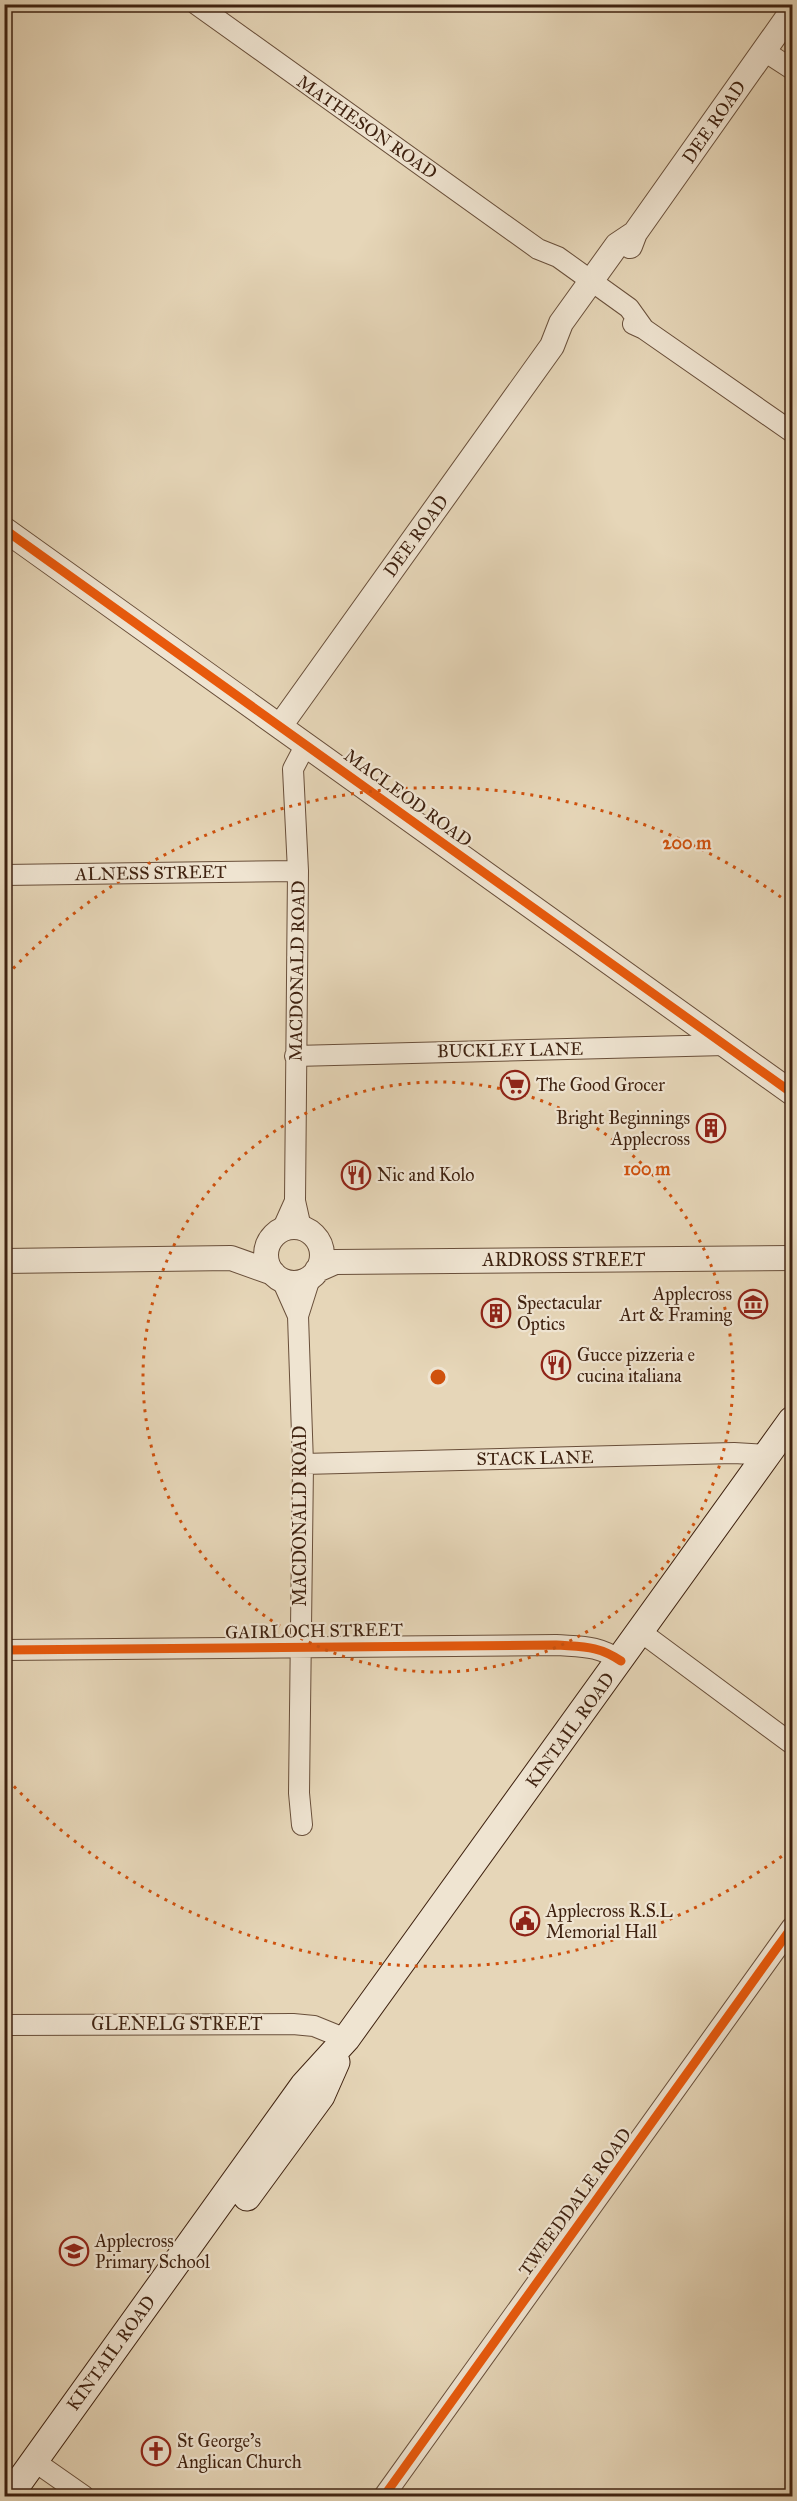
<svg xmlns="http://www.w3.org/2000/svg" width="797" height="2501" font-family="'IM FELL Great Primer',serif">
	<rect width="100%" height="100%" fill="#e6d6b8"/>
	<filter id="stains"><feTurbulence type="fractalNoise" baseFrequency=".00333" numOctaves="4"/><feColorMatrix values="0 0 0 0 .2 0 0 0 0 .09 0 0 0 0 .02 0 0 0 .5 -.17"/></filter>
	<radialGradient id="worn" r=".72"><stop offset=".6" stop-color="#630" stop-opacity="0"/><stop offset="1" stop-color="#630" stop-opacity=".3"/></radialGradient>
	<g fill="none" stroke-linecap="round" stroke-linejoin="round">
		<g stroke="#694f3a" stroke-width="22">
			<path id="minor" d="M196,4L538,249L558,257L629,308L644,329
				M764,51L792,69
				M633,324L644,329L792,432
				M4,875L298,871
				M295,1056L725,1045
				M301,1228L295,1201L298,871L293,769L306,744
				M282,1230L295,1201
				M282,1280L298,1316
				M303,1464L734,1453L767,1455
				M641,1632L792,1744
				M4,1650L556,1645C582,1647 598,1645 621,1661
				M302,1825L299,1793L303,1464L298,1316L310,1278
				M4,2025L293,2024L314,2026L346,2039
				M34,2461L84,2496
				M384,2496L792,1927"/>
		</g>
		<g stroke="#694f3a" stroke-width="26">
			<path id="tertiary" d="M630,246L635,233L792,11
				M4,529L792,1093
				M280,726L552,346L561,323L617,245L635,233
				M266 1255a28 28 0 1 1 56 0a28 28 0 1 1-56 0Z
				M4,1261L231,1258L273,1273
				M317,1270L335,1262L792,1258"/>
		</g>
		<g stroke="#3f2210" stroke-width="29">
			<path id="secondary" d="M247,2197L321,2096L336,2062
				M9,2496L304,2085L346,2039L792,1420"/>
		</g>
		<use href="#minor" stroke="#efe4d1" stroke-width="20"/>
		<use href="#tertiary" stroke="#efe4d1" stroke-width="24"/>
		<use href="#secondary" stroke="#efe4d1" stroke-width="27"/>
		<g stroke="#efe4d1" stroke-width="13">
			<path id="cycleway" d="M4,529L792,1093
				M4,1650L556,1645C582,1647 598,1645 621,1661
				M384,2496L792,1927"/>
		</g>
		<use href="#cycleway" stroke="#e8590c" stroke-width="9"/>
	</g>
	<g fill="none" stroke="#cf510d" stroke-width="3" stroke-dasharray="3 6">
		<circle cx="438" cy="1377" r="295"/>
		<path d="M789 1851A590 590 0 0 1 7 1779M7 975A590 590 0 0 1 789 903"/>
	</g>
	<defs>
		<g id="supermarket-ring" transform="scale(1.5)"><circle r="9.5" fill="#efe4d1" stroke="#8f2418" stroke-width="1.5"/><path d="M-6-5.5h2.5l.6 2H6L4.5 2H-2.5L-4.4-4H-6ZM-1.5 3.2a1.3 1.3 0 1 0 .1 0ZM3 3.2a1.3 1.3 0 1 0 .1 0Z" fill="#8f2418"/></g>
		<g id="building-ring" transform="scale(1.5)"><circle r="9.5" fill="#efe4d1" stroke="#8f2418" stroke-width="1.5"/><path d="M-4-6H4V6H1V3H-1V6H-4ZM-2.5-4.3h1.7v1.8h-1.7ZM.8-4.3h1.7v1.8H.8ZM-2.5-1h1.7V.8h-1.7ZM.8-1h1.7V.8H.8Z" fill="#8f2418"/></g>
		<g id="restaurant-ring" transform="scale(1.5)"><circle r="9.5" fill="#efe4d1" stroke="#8f2418" stroke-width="1.5"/><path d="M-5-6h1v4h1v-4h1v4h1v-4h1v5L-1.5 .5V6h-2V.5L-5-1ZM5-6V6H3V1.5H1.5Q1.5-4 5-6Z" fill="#8f2418"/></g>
		<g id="museum-ring" transform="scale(1.5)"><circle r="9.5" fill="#efe4d1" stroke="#8f2418" stroke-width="1.5"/><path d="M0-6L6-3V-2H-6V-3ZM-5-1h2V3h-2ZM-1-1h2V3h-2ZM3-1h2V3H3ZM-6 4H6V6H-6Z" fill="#8f2418"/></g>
		<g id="civic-ring" transform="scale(1.5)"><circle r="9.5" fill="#efe4d1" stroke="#8f2418" stroke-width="1.5"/><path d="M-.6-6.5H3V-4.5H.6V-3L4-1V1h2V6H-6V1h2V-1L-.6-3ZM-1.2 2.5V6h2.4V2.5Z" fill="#8f2418"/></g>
		<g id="school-ring" transform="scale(1.5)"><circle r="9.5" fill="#efe4d1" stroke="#8f2418" stroke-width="1.5"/><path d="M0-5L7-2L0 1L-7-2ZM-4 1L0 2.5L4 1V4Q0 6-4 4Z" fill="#8f2418"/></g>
		<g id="church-ring" transform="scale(1.5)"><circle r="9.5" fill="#efe4d1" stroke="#8f2418" stroke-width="1.5"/><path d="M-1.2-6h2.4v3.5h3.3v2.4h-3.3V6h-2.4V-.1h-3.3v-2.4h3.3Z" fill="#8f2418"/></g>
	</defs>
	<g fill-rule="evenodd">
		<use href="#supermarket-ring" x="515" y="1085"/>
		<use href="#building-ring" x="711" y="1128"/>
		<use href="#restaurant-ring" x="356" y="1175"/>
		<use href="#museum-ring" x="753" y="1304"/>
		<use href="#building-ring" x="496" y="1313"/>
		<use href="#restaurant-ring" x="556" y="1365"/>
		<use href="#civic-ring" x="525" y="1921"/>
		<use href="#school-ring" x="74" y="2251"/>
		<use href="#church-ring" x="156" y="2451"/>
	</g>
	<g text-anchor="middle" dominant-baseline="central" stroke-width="4.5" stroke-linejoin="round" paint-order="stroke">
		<g font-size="18" fill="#3f2210" stroke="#efe4d1">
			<text transform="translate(714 122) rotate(-55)">DEE ROAD</text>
			<text transform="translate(367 127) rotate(35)">MATHESON ROAD</text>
			<text transform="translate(416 536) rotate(-54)">DEE ROAD</text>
			<text transform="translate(408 798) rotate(36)">MACLEOD ROAD</text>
			<text transform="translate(151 873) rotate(-1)">ALNESS STREET</text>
			<text transform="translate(297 971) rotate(-89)">MACDONALD ROAD</text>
			<text transform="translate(510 1050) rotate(-1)">BUCKLEY LANE</text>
			<text x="564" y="1260">ARDROSS STREET</text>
			<text transform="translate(535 1458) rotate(-1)">STACK LANE</text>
			<text transform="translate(300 1516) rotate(-90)">MACDONALD ROAD</text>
			<text transform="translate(314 1631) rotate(-1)">GAIRLOCH STREET</text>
			<text transform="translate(570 1730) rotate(-54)">KINTAIL ROAD</text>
			<text x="177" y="2024">GLENELG STREET</text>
			<text transform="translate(575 2202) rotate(-54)">TWEEDDALE ROAD</text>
			<text transform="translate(111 2353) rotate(-54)">KINTAIL ROAD</text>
		</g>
		<g font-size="18" fill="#3f2210" stroke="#efe4d1" text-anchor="start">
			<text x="536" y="1085">The Good Grocer</text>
			<text x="690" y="1118" text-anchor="end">Bright Beginnings<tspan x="690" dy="21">Applecross</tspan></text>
			<text x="377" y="1175">Nic and Kolo</text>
			<text x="732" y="1294" text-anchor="end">Applecross<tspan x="732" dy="21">Art &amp; Framing</tspan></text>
			<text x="517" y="1303">Spectacular<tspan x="517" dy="21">Optics</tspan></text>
			<text x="577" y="1355">Gucce pizzeria e<tspan x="577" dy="21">cucina italiana</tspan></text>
			<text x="546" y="1911">Applecross R.S.L<tspan x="546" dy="21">Memorial Hall</tspan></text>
			<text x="95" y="2241">Applecross<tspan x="95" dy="21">Primary School</tspan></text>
			<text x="177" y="2441">St George’s<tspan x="177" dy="21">Anglican Church</tspan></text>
		</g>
	</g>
	<circle cx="438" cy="1377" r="9" fill="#cf510d" stroke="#efe4d1" stroke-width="3"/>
	<g font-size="18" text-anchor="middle" font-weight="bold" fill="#cf510d" stroke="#efe4d1" stroke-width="4.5" stroke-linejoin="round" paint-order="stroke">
		<text x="687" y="849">200 m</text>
		<text x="647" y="1175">100 m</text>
	</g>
	<rect width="797" height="2501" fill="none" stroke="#e6d6b8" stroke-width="24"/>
	<rect x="6" y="6" width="785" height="2489" fill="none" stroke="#3f2210" stroke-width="3"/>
	<rect x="12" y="12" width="773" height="2477" fill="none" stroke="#3f2210" stroke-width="1.5"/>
	<rect width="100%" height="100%" filter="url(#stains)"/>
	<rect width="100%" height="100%" fill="url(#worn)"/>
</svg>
